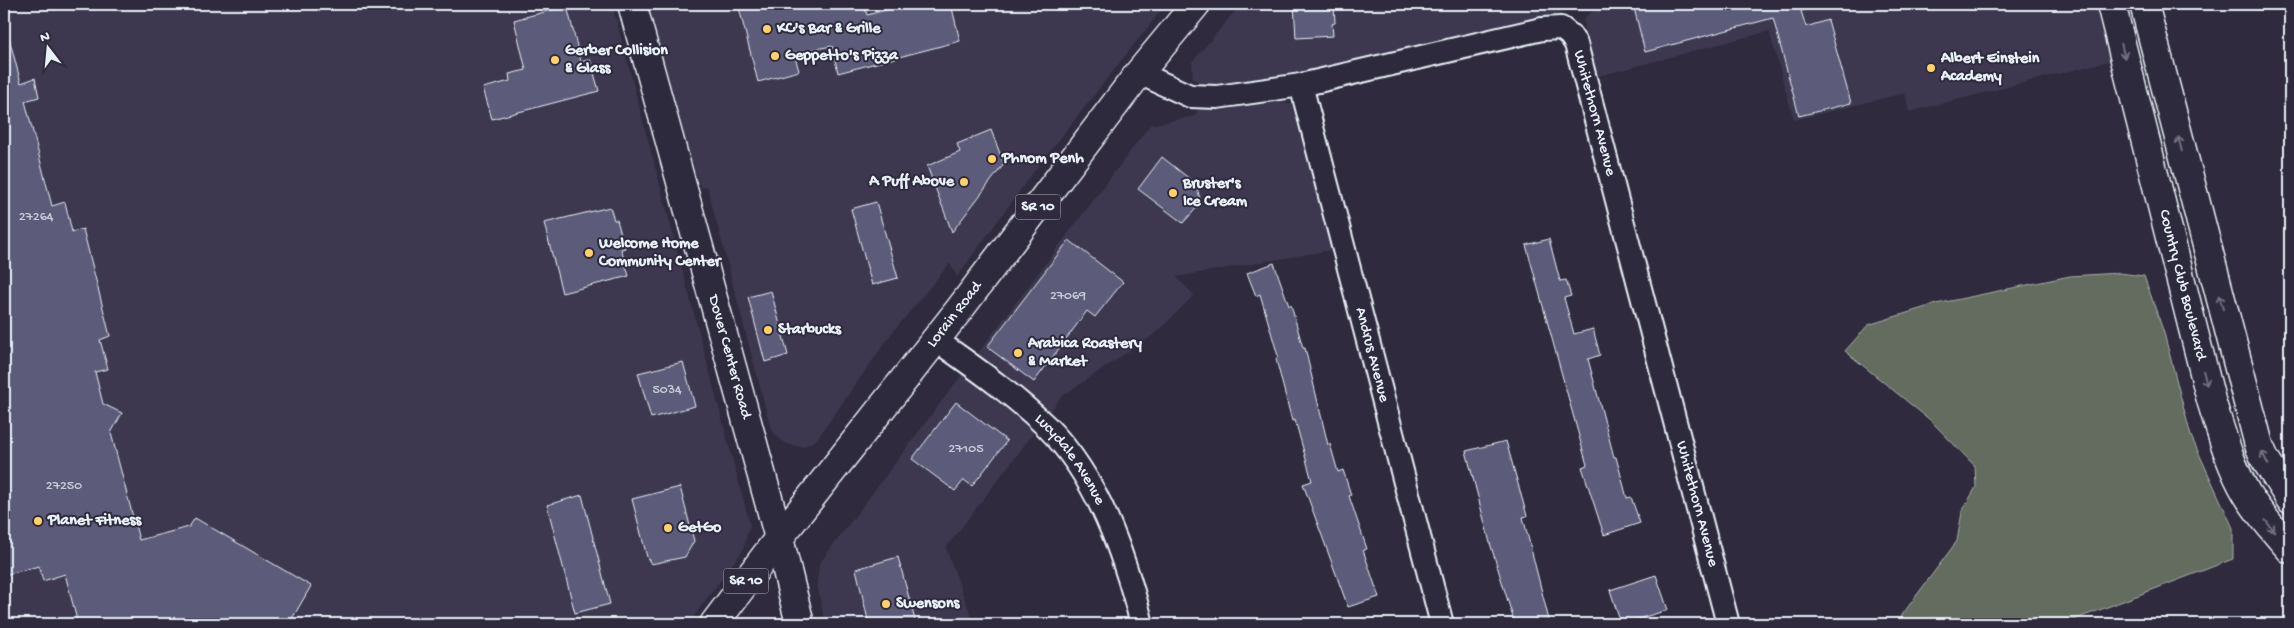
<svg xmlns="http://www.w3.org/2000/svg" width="2294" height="628" font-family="'Gochi Hand',sans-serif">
	<rect width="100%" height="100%" fill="#2f2a3d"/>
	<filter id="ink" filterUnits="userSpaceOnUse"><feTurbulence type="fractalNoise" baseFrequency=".02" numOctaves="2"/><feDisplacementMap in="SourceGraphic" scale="10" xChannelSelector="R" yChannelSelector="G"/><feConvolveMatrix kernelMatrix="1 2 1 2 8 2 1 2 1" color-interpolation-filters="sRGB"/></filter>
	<g filter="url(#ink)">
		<path fill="#3c394f" d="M130,4H612L750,525L743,550L688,624H4V10Z
			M648,4H1166L1032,174L957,277L950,263L892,333L817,439L803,447L790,445L780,440L771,429L707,186L701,188L679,124Z
			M1241,4H1561L1560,16L1449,46L1223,88H1212L1203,85L1193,78L1192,62Z
			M1605,4H2098L2117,59L1909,112L1905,93L1794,120L1769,31L1595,77L1583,18Z
			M1265,100L1296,105L1337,249L1176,277L1194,295L1156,333L1061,397L946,548L974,624H825L817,583L819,564L1150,125L1195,116L1199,108Z"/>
		<path fill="#646c5f" stroke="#a6aeac" d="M2119,273L2144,276L2164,333L2191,436L2233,528V559L2063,624H1901L1902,615L1957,541L1962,512L1976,487L1975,466L1930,420L1845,351L1868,325L1936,304L2070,276Z"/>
		<path fill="#5b5c7a" stroke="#e8f1f8" d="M738,4H864L867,15L908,4H951L960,41L838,73L832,46L794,53L799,71L758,82Z
			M1294,4H1334L1335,23L1332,24L1333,36L1296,38Z
			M1633,4H1807L1808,9L1801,11L1806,27L1828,20L1851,103L1799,116L1773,18L1645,52Z
			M567,6L581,62L590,59L599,91L492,119L483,88L510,81L509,74L526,70L514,20Z
			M9,38L21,83L35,78L39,97L25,101L52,206L65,202L72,232L83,229L110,336L100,340L108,369L95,372L103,404L122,413L111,433L139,540L189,527L195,518L311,586L289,624H78L65,574L43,581L39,566L4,575V39Z
			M991,130L1004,164L952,232L927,166L960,152L957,144Z
			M1162,157L1196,184L1201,203L1183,223L1138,189Z
			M876,202L898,278L872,285L851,209Z
			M610,207L614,220H617L625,248L621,249L629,276L562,293L544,223Z
			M1549,239L1560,281L1566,280L1571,296L1564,298L1574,334L1593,329L1600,355L1588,359L1614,457H1616L1627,498L1631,497L1640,523L1604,535L1582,467L1587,465L1526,245Z
			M1069,240L1123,282L1095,317L1087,311L1034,382L987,347Z
			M1274,263L1289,306L1291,305L1303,348H1305L1328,445L1330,444L1338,472L1343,470L1351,495L1349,496L1367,549L1363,550L1379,597L1348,607L1303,484L1312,481L1295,420L1292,421L1276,359L1278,356L1260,294L1256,296L1247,273Z
			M771,291L788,355L765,362L748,297Z
			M683,362L695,406L651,418L638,373Z
			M956,402L1007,441L972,486L964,480L955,491L912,459Z
			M1506,441L1527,516L1523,517L1550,624H1515L1490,543L1466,451Z
			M680,487L694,541L685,557L651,564L647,557L632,499Z
			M582,495L610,604L575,613L547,505Z
			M898,557L916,624H869L856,569Z
			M1656,575L1668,610L1621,624L1610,590Z"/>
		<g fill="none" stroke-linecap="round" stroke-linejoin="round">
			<g stroke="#e8f1f8" stroke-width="26">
				<g id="street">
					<path id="s1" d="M1139,73L1190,96L1217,97L1301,85L1542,29L1561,28L1570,35L1576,44L1728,624"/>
					<path id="s2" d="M1301,85L1442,624"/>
					<path id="s3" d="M936,340C974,367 1013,394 1047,427C1099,479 1124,555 1142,624"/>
				</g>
			</g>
			<g stroke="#e8f1f8" stroke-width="31">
				<g id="secondary">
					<path id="s4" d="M632,4L779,538L800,624"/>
					<path id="s5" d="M2111,4L2211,400C2221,432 2230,465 2247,494C2259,514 2275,532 2290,549"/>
					<path d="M2144,4L2259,445L2265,459L2290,499"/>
				</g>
			</g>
			<g stroke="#e8f1f8" stroke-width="31">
				<g id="primary">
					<path id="s6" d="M714,624L779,538L959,310L1139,73L1196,4"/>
				</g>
			</g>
			<use href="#street" stroke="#2f2a3d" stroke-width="22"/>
			<use href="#secondary" stroke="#2f2a3d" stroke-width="28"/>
			<use href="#primary" stroke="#2f2a3d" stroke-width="28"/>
		</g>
		<defs><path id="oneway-shaft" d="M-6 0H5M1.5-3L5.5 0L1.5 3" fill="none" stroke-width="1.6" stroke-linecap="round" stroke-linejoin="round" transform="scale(1.25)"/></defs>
		<g stroke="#70707e">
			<use href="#oneway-shaft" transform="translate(2123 51) rotate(76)"/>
			<use href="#oneway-shaft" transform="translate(2180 144) rotate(-104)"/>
			<use href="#oneway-shaft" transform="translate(2221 302) rotate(-105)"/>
			<use href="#oneway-shaft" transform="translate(2205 378) rotate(76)"/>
			<use href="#oneway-shaft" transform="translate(2265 458) rotate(-117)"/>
			<use href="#oneway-shaft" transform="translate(2270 526) rotate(52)"/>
		</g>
	</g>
	<g fill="#ffd166" stroke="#2f2a3d" stroke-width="2">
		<circle cx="767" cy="29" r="5"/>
		<circle cx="775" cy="56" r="5"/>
		<circle cx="555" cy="60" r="5"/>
		<circle cx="1931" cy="68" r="5"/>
		<circle cx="992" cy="159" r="5"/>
		<circle cx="964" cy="182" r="5"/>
		<circle cx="1173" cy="193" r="5"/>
		<circle cx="589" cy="253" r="5"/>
		<circle cx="768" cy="330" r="5"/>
		<circle cx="1018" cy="353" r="5"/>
		<circle cx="38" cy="521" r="5"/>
		<circle cx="668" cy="528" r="5"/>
		<circle cx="886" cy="604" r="5"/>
	</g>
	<g text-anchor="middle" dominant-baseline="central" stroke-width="4" stroke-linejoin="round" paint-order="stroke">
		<g font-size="14" fill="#c5ccd8">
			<text x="36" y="217">27264</text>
			<text x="1068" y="296">27069</text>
			<text x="667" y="390">5034</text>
			<text x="966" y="449">27105</text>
			<text x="64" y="486">27250</text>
		</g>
		<g fill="#2f2a3d" stroke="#b0b5c0" stroke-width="1">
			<rect x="1015.5" y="194.5" width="45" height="25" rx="4"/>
			<rect x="723.5" y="568.5" width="45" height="25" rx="4"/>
		</g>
		<g font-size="15" font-weight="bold" fill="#e8f1f8">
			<text x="1038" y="207">SR 10</text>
			<text x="746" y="581">SR 10</text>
		</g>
		<g font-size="16" font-weight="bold" fill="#e8f1f8" stroke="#2f2a3d" text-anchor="start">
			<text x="777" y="29">KC's Bar &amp; Grille</text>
			<text x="565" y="51">Gerber Collision<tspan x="565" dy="18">&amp; Glass</tspan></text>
			<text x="785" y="56">Geppetto's Pizza</text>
			<text x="1941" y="59">Albert Einstein<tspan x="1941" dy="18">Academy</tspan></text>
			<text x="1002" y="159">Phnom Penh</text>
			<text x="954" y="182" text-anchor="end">A Puff Above</text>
			<text x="1183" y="184">Bruster's<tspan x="1183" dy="18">Ice Cream</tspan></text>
			<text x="599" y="244">Welcome Home<tspan x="599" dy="18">Community Center</tspan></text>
			<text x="778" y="330">Starbucks</text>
			<text x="1028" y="344">Arabica Roastery<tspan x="1028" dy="18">&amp; Market</tspan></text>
			<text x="48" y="521">Planet Fitness</text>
			<text x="678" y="528">GetGo</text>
			<text x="896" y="604">Swensons</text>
		</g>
		<g font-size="16" fill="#e8f1f8" stroke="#2f2a3d">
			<text stroke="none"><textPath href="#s1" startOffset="528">Whitethorn Avenue</textPath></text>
			<text stroke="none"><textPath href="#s5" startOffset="290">Country Club Boulevard</textPath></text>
			<text stroke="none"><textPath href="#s6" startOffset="392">Lorain Road</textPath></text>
			<text stroke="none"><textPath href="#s2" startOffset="279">Andrus Avenue</textPath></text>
			<text stroke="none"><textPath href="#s4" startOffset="366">Dover Center Road</textPath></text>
			<text stroke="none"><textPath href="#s3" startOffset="181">Lucydale Avenue</textPath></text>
			<text stroke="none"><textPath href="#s1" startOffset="932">Whitethorn Avenue</textPath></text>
		</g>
	</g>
	<rect width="2294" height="628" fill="none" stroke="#2f2a3d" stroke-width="20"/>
	<rect x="10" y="10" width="2274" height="608" fill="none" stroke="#e8f1f8" stroke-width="2" filter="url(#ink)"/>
	<g transform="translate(48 48) rotate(344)" stroke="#2f2a3d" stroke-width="4" paint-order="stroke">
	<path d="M0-4L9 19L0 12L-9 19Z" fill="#e8f1f8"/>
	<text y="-8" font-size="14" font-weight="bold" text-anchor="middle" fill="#e8f1f8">N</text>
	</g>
</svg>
